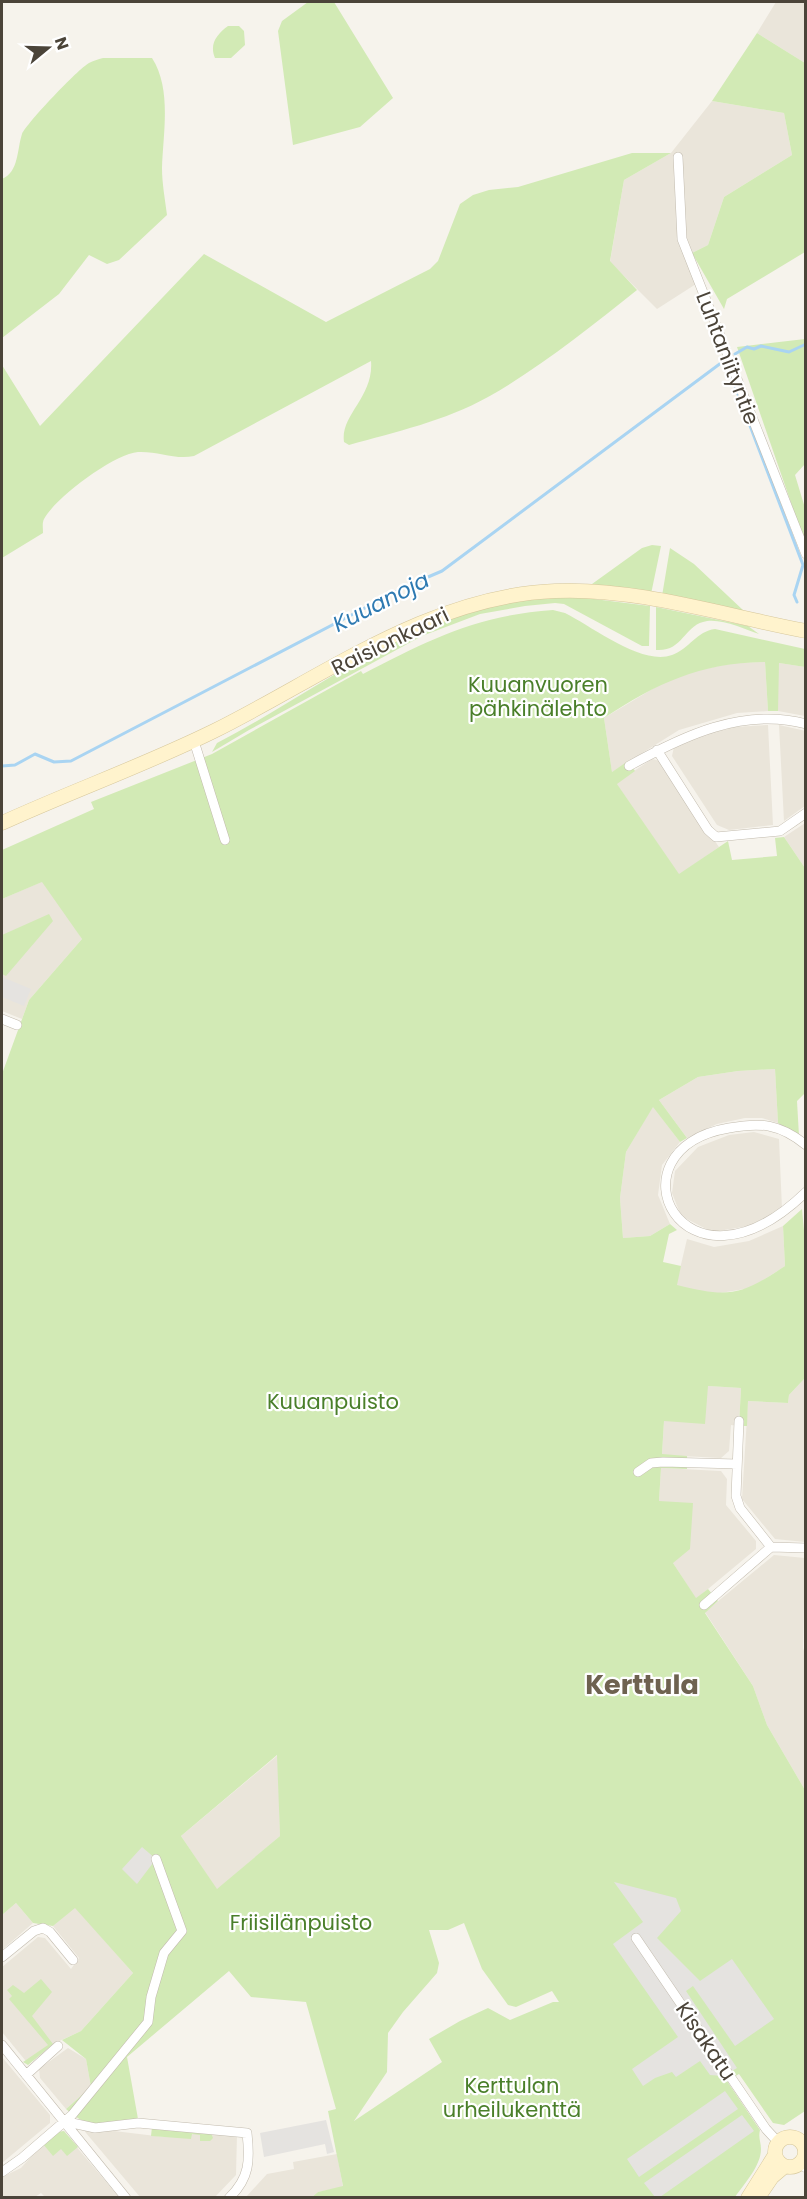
<svg xmlns="http://www.w3.org/2000/svg" width="807" height="2199" font-family="Poppins,sans-serif">
	<rect width="100%" height="100%" fill="#f6f3ec"/>
	<path fill="#eae5da" d="M776,2H805V63L757,33Z
		M712,101L784,113L792,155L724,197L708,245L684,257L696,284L657,309L610,262L624,180L671,153Z
		M765,662L768,711L737,713L679,730L612,772L604,718L659,685L693,671L734,663Z
		M779,663L805,667V716L778,711L777,674Z
		M768,725L773,825L729,830L717,825L672,756L674,747L698,736L734,727Z
		M779,725L806,731L805,806L784,821Z
		M652,759L660,761L719,847L679,875L616,783Z
		M805,823V868L784,837Z
		M46,880L82,939L29,1000L22,1019L2,1011V899Z
		M775,1069L778,1123L762,1118H745L717,1124L687,1138L659,1100L698,1077L738,1071Z
		M653,1106L680,1142L662,1165L658,1195L670,1224L650,1236L623,1238L620,1198L626,1152Z
		M754,1132L779,1139L782,1209L749,1226L712,1232L681,1216L672,1193L675,1171L698,1147L729,1135Z
		M783,1226L785,1266L751,1288L714,1294L676,1286L687,1239L714,1247L749,1241Z
		M805,1378V1542L775,1539L742,1499L748,1401L788,1403L789,1395Z
		M708,1386L741,1388L739,1426L731,1425L729,1451L721,1458L662,1455L664,1421Z
		M661,1468L721,1471L727,1479L726,1505L756,1541V1549L696,1599L673,1563L659,1501Z
		M774,1555L805,1558L803,1648L806,1657L805,1790L767,1725L753,1686L705,1612Z
		M278,1755L280,1836L217,1890L181,1836Z
		M16,1903L33,1923L2,1950V1915Z
		M75,1907L133,1973L81,2031L55,2043L33,2061L25,2060L2,2032V1967L38,1937L45,1938L71,1969L79,1958L53,1926Z
		M68,2048L86,2059L91,2087L66,2109L40,2078L39,2069Z
		M2,2057L50,2115V2123L2,2163Z
		M81,2127L164,2137L198,2131L237,2134L236,2175L215,2197H140Z
		M63,2131L119,2197H45L41,2193L35,2197L2,2198V2177L21,2168L45,2141Z
		M337,2154L343,2187L318,2192L312,2197L245,2198L267,2174L294,2169L293,2162Z"/>
	<path fill="#d2eab5" fill-rule="evenodd" d="M308,2H334L393,98L360,127L293,145L278,31L282,21Z
		M228,26H239L244,31L245,45L231,58H215C209,44 217,34 228,26Z
		M757,33L805,63V252L727,299L724,309L692,253L708,245L724,197L792,155L784,113L712,101Z
		M103,58H152C172,89 163,133 162,168C162,183 165,199 167,215L119,260L107,264L89,255L59,294L2,338V179C19,172 17,149 22,134C27,123 78,69 89,63C93,61 98,59 103,58Z
		M632,153H671L624,180L610,261L637,290C589,328 541,367 488,397C445,421 395,432 349,445L344,442C340,415 374,397 371,361L194,456C175,460 158,451 138,452C114,454 56,497 44,519C42,523 43,528 43,533L2,558V365L40,426L204,254L326,322L430,269L438,261L460,204L473,195L489,190L518,187Z
		M805,339V464L795,475L805,508V543L737,347Z
		M652,545L661,546L651,594L592,584L642,548Z
		M670,548L694,564L744,611L662,596Z
		M570,596L650,606L649,646H642L564,604L555,603L525,606L480,614L422,636L249,730L212,752L217,743C306,697 389,630 489,605C514,598 544,598 570,596Z
		M656,607L748,626L759,634C744,629 719,617 703,622C684,627 682,652 656,650Z
		M553,610L565,613C593,627 642,666 672,655C689,649 697,631 715,629L805,649V667L779,663L778,711H768L765,662C700,663 657,683 604,718L612,772L628,761L635,771L617,784L679,874L728,841L732,860L777,856L775,838L784,837L805,868L806,1092L797,1101L799,1136L778,1123L775,1069L738,1071L698,1077L659,1100L687,1138L680,1142L653,1107L626,1152L620,1198L623,1238L650,1236L670,1224L677,1230L669,1234L663,1262L681,1266L677,1285C729,1298 740,1296 785,1266L783,1226L802,1209L806,1252L805,1378L789,1395L788,1403L748,1401L747,1426H739L741,1388L708,1386L705,1424L664,1421L662,1454L687,1456V1469L661,1468L659,1501L693,1503L690,1549L673,1563L696,1598L708,1589L718,1601L705,1613L753,1686L767,1725L805,1790V2111L784,2125L773,2123L739,2074L727,2081L760,2130C758,2138 761,2142 761,2149C761,2166 744,2184 735,2197H312L318,2192L343,2186L328,2111L336,2109L306,2002L251,1997L229,1971L127,2057L138,2119C109,2124 89,2131 66,2109L91,2087L86,2059L62,2040L81,2031L133,1973L75,1908L53,1926L33,1923L16,1903L2,1915V1074L29,1000L82,939L42,882L2,899V850L94,809L91,802L212,754L361,671L363,674C428,640 478,615 553,610ZM277,1755L280,1836L217,1889L181,1836ZM464,1923L482,1969L508,2005L516,2007L552,1991L559,2002H553L510,2020L488,2008L460,2021L429,2039L442,2062L354,2121L387,2072L388,2033L403,2012L437,1973L439,1963L429,1930H448Z
		M49,914L53,921L6,976L2,974V935Z
		M41,1979L52,1992L32,2016L53,2044L28,2065L23,2062L48,2045L9,1999L12,1996L7,1990L13,1985L24,1993Z
		M152,2127L211,2133L213,2138L210,2141H200V2135L192,2134L191,2139L151,2136Z
		M64,2131L78,2147L67,2156L61,2149L53,2156L43,2144L58,2132Z"/>
	<path fill="#e5e3e0" d="M2,977L31,989L24,1006L2,997Z
		M142,1847L156,1859L137,1884L122,1869Z
		M614,1882L676,1898L681,1911L657,1938L700,1981L732,1959L774,2019L735,2046L693,1986L686,1991L737,2068L723,2076L710,2075L700,2061L676,2077L672,2072L655,2078L643,2086L632,2069L678,2037L613,1944L643,1922Z
		M725,2091L738,2109L639,2177L627,2159Z
		M742,2115L754,2131L660,2197H655L644,2183Z
		M326,2120L334,2152L327,2154L325,2144L264,2157L260,2133Z"/>
	<g fill="none" stroke-linecap="round" stroke-linejoin="round">
		<path stroke="#a9d4f2" stroke-width="3" d="M735,354L747,347L754,349L761,346L789,352L806,344
			M725,360L803,565L794,595L797,602
			M2,766L15,765L35,754L54,762L71,761L407,586L442,571L725,360"/>
		<g stroke="#c2bbae" stroke-width="10">
			<path id="street" d="M678,157L682,239L806,554
				M194,741L225,840
				M657,750L708,830L716,837L780,831L806,813
				M629,766C683,736 743,707 806,724
				M2,1019L17,1025
				M806,1145C780,1124 761,1122 729,1128C604,1149 682,1312 806,1192
				M739,1421L736,1496L740,1508L771,1547L806,1548
				M638,1472L651,1463L663,1462L737,1464
				M704,1605L771,1547
				M636,1938L766,2129L778,2142
				M2,1957L34,1931L43,1928L50,1932L73,1960
				M2,2045L126,2198
				M26,2075L58,2046
				M63,2121L95,2128L138,2123L247,2133C250,2160 250,2178 229,2198
				M800,2163L806,2168
				M2,2172L22,2158L72,2115L148,2022L151,1997L164,1953L182,1931L156,1859"/>
		</g>
		<g stroke="#d6c79b" stroke-width="15">
			<path id="secondary" d="M2,823C72,791 145,765 214,731C323,677 429,596 555,591C635,587 726,616 806,631
				M775 2152a15 15 0 1 1 30 0a15 15 0 1 1-30 0Z
				M759,2196L772,2177L785,2166
				M748,2198L775,2155"/>
		</g>
		<use href="#street" stroke="#fff" stroke-width="9"/>
		<use href="#secondary" stroke="#fff3cd" stroke-width="14"/>
	</g>
	<g text-anchor="middle" dominant-baseline="central" stroke-width="4.5" stroke-linejoin="round" paint-order="stroke">
		<g font-size="21" fill="#4b4439" stroke="#fff">
			<text transform="translate(728 358) rotate(69)">Luhtaniityntie</text>
			<text transform="translate(390 641) rotate(-26)">Raisionkaari</text>
			<text transform="translate(706 2041) rotate(56)">Kisakatu</text>
		</g>
		<g font-size="21" fill="#4a7f2a" stroke="#fff">
			<text x="538" y="684">Kuuanvuoren<tspan x="538" dy="24">pähkinälehto</tspan></text>
			<text x="333" y="1401">Kuuanpuisto</text>
			<text x="301" y="1922">Friisilänpuisto</text>
			<text x="512" y="2085">Kerttulan<tspan x="512" dy="24">urheilukenttä</tspan></text>
		</g>
		<g font-size="22" font-style="italic" fill="#2e7ab2" stroke="#fff">
			<text transform="translate(381 602) rotate(-27)">Kuuanoja</text>
		</g>
		<g font-size="27" font-weight="bold" fill="#6e6250" stroke="#fff">
			<text x="642" y="1684">Kerttula</text>
		</g>
	</g>
	<rect width="807" height="2199" fill="none" stroke="#4b4439" stroke-width="6"/>
	<g transform="translate(48 48) rotate(71)" stroke="#ffffff" stroke-width="4.5" paint-order="stroke">
	<path d="M0-4.5L10 22L0 15L-10 22Z" fill="#4b4439"/>
	<text y="-9" font-size="16" font-weight="bold" text-anchor="middle" fill="#4b4439">N</text>
	</g>
</svg>
